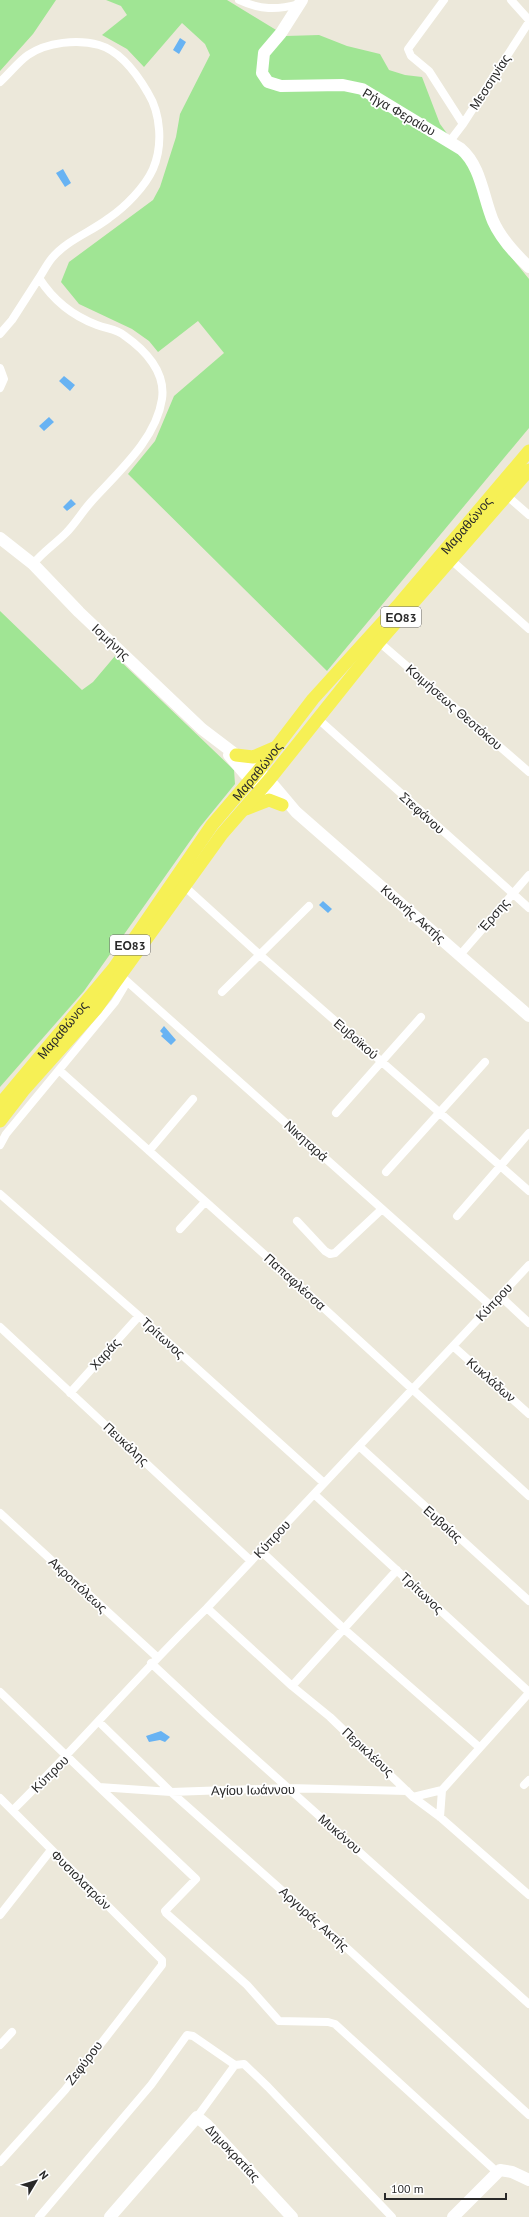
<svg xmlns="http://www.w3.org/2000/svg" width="529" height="2217" font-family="'PT Sans',sans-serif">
	<rect width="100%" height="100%" fill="#ece8da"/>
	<path fill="#a0e594" d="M0,0H56L33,34L0,71Z
		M106,0H227L286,36L319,35L347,46L380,54L389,70L405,75L422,77L440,124L471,166L499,242L529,279V428L327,671L128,474L155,441L174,396L224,353L198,321L158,352L149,341L132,329L79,304L61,282L69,262L153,200L160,187L176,137L180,114L210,55L205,44L182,23L144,67L127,49L102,35L127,15L121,6Z
		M0,611L82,690L93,682L115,656L234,770L235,784L200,827L84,991L0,1087Z"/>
	<path fill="#68b3f3" d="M180,38L186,42L179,54L173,50Z
		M63,169L71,183L65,187L56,173Z
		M64,376L75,385L70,391L59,381Z
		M49,417L54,422L44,431L39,426Z
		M71,499L76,504L67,511L63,507Z
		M323,901L332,909L328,913L319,905Z
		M164,1026L176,1040L171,1045L161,1036L163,1034L160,1031Z
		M161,1731L170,1737L165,1742L160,1740L149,1742L146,1736Z"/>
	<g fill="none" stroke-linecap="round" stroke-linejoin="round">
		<path stroke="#fff" stroke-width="8" d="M239,0C260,10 277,10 299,4
			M444,0L408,49L411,56L429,71L463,124
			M511,0L529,20
			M0,82C10,73 18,62 28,55C47,42 78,39 99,45C120,51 137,74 148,93C161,114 163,146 153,169C145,187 125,207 109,218C91,232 67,240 52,258C47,264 43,272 39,278C53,300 73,316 97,325C107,329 117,329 125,336C145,350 166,372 162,399C156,440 117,473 91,502C82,512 75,524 66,533C55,544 43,552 33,564
			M450,141L463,124L529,22
			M0,334L12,320L39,278
			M0,368L4,379L0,388
			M506,495L529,515
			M451,560L529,629
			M379,642L529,772
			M317,718L529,908
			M184,886L260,955L529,1191
			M460,955L529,875
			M121,976L491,1306
			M222,992L309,906
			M59,1070L303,1289L529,1496
			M336,1113L421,1017
			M0,1145L6,1134L115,1002L124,987L121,977
			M149,1151L193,1099
			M386,1172L485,1062
			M0,1194L139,1316L324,1483
			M457,1216L529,1133
			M297,1221L325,1251L330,1254L335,1253L381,1210
			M180,1229L205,1202
			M500,1296L529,1323
			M0,1327L251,1561
			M453,1346L529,1414
			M70,1393L139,1316
			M359,1446L529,1601
			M314,1494L529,1692
			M0,1513L157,1657
			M261,1551L344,1629L479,1747
			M207,1608L292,1686L330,1717L413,1797L440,1817L529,1895
			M151,1663L211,1719L529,2004
			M292,1686L397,1570
			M0,1692L99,1787L171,1792L288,1788L407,1791
			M99,1722L171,1792L349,1950L529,2115
			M524,1785L529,1780
			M99,1787L196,1879L165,1911L166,1913L247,1985L279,2021L328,2022L335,2024L497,2172
			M413,1797L442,1790L529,1693
			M0,1798L162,1960V1965L65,2090L0,2162
			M13,1810C80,1744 140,1673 207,1608L529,1265
			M440,1817L442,1790
			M0,1915L51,1850
			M0,2045L12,2032
			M197,2117L235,2065L244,2064L268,2087L392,2217
			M39,2217L151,2085L187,2035L193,2036L235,2065"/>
		<path stroke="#fff" stroke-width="12" d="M302,0L281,33L264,53L262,73L268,82L281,86L343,85L362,89L461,149C481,166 483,197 493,221C501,239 515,254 529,267
			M0,538L33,564L79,612L202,729L269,780L296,812L529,1016
			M229,755L245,774L281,804
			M110,2217L197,2117L207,2125L292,2217
			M453,2217L500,2170L512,2172L529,2180"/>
		<g stroke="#f6f055" stroke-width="13">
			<path d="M236,755L253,757L274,748"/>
			<path d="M246,809L269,800L282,805"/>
			<path id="s1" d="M0,1104L114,968L212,825L258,771L313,699L400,603L529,451"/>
			<path d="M0,1121L23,1091L96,1009L222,834L269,780L379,642L529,470"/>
		</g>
	</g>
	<g text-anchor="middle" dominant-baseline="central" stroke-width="3.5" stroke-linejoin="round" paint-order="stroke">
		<g fill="#fff" stroke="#696969" stroke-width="1">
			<rect x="381" y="607" width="40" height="20" rx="3"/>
			<rect x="110" y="935" width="40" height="20" rx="3"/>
		</g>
		<g font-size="12" font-weight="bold" fill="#292929">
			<text x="401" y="617">ΕΟ83</text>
			<text x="130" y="945">ΕΟ83</text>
		</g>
		<g font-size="13" fill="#292929" stroke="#fff">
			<text transform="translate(490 82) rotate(-57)">Μεσσηνίας</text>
			<text transform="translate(399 112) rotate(30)">Ρήγα Φεραίου</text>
			<text stroke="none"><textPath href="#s1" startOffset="744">Μαραθώνος</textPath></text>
			<text transform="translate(111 642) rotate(43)">Ισμήνης</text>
			<text transform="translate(454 707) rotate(41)">Κοιμήσεως Θεοτόκου</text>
			<text stroke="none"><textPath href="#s1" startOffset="421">Μαραθώνος</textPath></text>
			<text transform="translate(422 813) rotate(42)">Στεφάνου</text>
			<text transform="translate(413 914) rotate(41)">Κυανής Ακτής</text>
			<text transform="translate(494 915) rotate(-49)">Έρσης</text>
			<text stroke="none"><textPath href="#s1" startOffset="97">Μαραθώνος</textPath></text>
			<text transform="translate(356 1039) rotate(41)">Ευβοϊκού</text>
			<text transform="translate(306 1141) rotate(42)">Νικηταρά</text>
			<text transform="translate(295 1282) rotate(42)">Παπαφλέσσα</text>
			<text transform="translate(494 1302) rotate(-47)">Κύπρου</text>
			<text transform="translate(163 1338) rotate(42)">Τρίτωνος</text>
			<text transform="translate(105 1354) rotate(-48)">Χαράς</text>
			<text transform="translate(491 1380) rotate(41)">Κυκλάδων</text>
			<text transform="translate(126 1444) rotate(43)">Πευκάλης</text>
			<text transform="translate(443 1524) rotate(42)">Ευβοίας</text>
			<text transform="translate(272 1539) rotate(-47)">Κύπρου</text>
			<text transform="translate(78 1585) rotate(43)">Ακροπόλεως</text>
			<text transform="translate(422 1593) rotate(43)">Τρίτωνος</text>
			<text transform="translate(368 1752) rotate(43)">Περικλέους</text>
			<text transform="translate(50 1774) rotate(-45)">Κύπρου</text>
			<text transform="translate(253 1790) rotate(-1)">Αγίου Ιωάννου</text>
			<text transform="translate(340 1834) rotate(41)">Μυκόνου</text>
			<text transform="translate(81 1880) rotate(45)">Φυσιολατρών</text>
			<text transform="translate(314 1919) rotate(42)">Αργυράς Ακτής</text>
			<text transform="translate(84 2063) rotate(-53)">Ζεφύρου</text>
			<text transform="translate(233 2153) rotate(47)">Δημοκρατίας</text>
		</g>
	</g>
	<g transform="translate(36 2181) rotate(52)" stroke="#ffffff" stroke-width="3" paint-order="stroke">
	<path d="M0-3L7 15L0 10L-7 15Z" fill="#292929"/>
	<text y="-6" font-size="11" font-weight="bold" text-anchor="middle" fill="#292929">N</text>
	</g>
	<path d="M385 2193v6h121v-6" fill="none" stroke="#292929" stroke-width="2"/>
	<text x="391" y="2193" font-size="12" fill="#292929" stroke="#ffffff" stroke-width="3" paint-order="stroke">100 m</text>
</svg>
